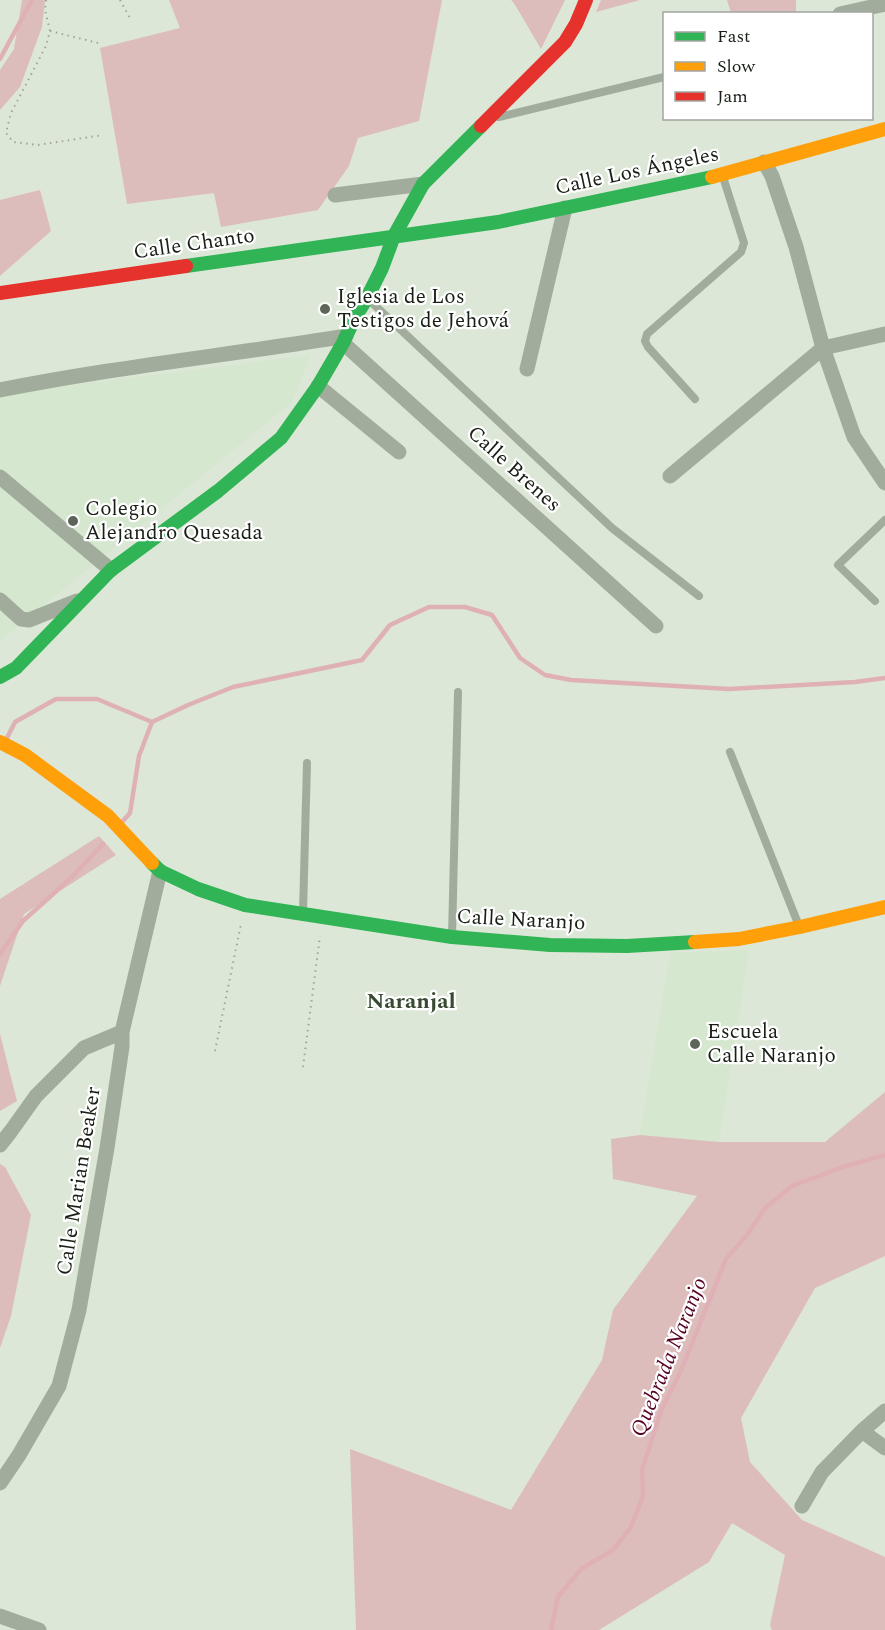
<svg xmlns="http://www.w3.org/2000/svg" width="885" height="1630" font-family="Spectral,serif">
	<rect width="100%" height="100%" fill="#dce7d7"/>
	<path fill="#d5e7ce" d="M311,355L292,402L0,641V394Z
		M749,950L719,1142L640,1135L670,953Z"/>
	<path fill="#ddbcbc" d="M22,0H45L42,27L20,87L0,110V70L14,49Z
		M169,0H442L419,121L358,138L349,166L318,210L221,227L214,193L127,204L100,48L180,28Z
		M511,0H565L541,49L514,3Z
		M601,0H640L596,12Z
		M727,0H796V13H731Z
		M40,190L51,231L0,276V200Z
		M99,836L116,855L24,914L0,986V899Z
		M0,1034L17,1101L0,1111Z
		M885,1092V1256L815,1288L741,1418L750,1462L802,1520L885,1557V1630H772L770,1625L785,1555L732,1523L709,1562L599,1630H356L350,1449L511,1510L602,1360L613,1310L697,1196L613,1179L611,1139L640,1135L719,1142H825Z
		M0,1164L5,1167L31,1215L11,1316L0,1348Z"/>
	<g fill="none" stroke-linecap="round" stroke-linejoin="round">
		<path stroke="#dfb1b6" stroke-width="4.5" d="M0,59L32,0
			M6,740L15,722L56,699H97L152,722
			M123,821L130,813L139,756L152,722L188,705L233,687L362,660L390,625L429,607H465L492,615L520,658L545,675L571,680L729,689L855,682L885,678
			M0,954L23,921L72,877L103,844
			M551,1630L558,1597L581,1569L613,1550L631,1527L643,1496L642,1470L661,1411L680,1373L726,1259L747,1235L765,1208L792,1186L843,1167L885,1155"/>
		<path stroke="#9ea69b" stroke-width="2" stroke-dasharray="1.5 4.5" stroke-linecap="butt" d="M46,0L45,10L50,31L46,46L11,113L6,133L13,142L38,145L103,135
			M120,0L131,20
			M50,31L98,43
			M215,1051L241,924
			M303,1067L320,936"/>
		<path stroke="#a1ac9d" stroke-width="8" d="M499,117L664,77
			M368,299L612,528L699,596
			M695,399L648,347L645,341L647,334L741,252L744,243L723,177
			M875,601L838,565L885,520
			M730,752L799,926
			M303,912L307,763
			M452,936L458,692"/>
		<path stroke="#a1ac9d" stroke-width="15" d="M840,14L885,4
			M764,162L772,176L796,247L823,348L854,437L885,483
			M335,195L423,184
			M343,343L656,626
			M527,369L565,208
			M318,386L399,452
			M0,390C114,367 231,355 346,336
			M670,476L823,348L885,334
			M0,477L111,570
			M0,600L21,619L29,620L77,601
			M0,1145L11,1131L36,1096L84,1048L122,1032
			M862,1431L885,1448
			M0,1483L19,1455L59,1386L79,1310L107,1148L122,1047V1032L160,871
			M802,1506L822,1472L862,1431L885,1411
			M0,1616L39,1630"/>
		<path stroke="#30b455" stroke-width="14" d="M186,266L498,222L712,177
			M0,677L16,668L111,570L218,491L281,438L318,386L343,343L354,319L367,298L382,268L394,236L423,184L481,126
			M152,863L160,871L198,889L245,905L452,937L550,945L627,946L695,942"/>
		<path stroke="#ff9f0a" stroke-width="14" d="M712,177L885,129
			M0,742L25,755L108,816L152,863
			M695,942L739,939L800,927L885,907"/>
		<path stroke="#e5322d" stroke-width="14" d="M481,126L565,42L576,24L586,0
			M0,293L186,266"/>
	</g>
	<g fill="#5d6559" stroke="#fff" stroke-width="2">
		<circle cx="325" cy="309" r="6"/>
		<circle cx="73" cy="521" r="6"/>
		<circle cx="695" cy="1044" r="6"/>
	</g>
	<g text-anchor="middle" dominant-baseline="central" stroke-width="4.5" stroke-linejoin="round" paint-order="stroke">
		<g font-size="21" fill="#181f15" stroke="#fff">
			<text transform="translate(637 171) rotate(-12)">Calle Los Ángeles</text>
			<text transform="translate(194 244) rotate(-8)">Calle Chanto</text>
			<text transform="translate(514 469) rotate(42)">Calle Brenes</text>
			<text transform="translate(521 920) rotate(3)">Calle Naranjo</text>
			<text transform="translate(79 1181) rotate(-81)">Calle Marian Beaker</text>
		</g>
		<g font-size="21" fill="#181f15" stroke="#fff" text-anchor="start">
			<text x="337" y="297">Iglesia de Los<tspan x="337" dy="24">Testigos de Jehová</tspan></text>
			<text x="85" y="509">Colegio<tspan x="85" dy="24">Alejandro Quesada</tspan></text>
			<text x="707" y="1032">Escuela<tspan x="707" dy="24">Calle Naranjo</tspan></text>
		</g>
		<g font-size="22" font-weight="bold" fill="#394a33" stroke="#fff">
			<text x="411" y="1001">Naranjal</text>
		</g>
		<g font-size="22" font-style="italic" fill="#570324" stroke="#fff">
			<text transform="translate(669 1357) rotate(-68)">Quebrada Naranjo</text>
		</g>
	</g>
	<rect x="663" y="12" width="210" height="108" fill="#ffffff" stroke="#a3a5a1" stroke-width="1.5"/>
	<rect x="675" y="32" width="30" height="9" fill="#30b455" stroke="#a3a5a1" stroke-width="1.5"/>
	<text x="717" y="42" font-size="18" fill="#181f15">Fast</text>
	<rect x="675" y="62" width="30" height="9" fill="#ff9f0a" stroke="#a3a5a1" stroke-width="1.5"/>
	<text x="717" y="72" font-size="18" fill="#181f15">Slow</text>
	<rect x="675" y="92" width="30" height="9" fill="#e5322d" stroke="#a3a5a1" stroke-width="1.5"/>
	<text x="717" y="102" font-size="18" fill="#181f15">Jam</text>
</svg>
